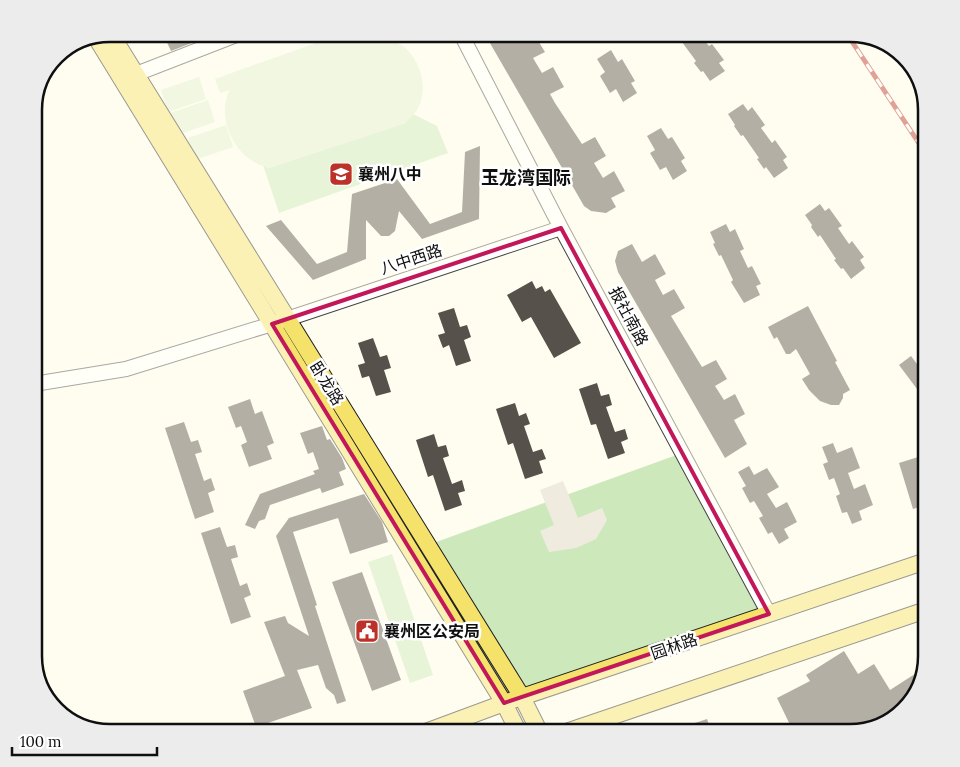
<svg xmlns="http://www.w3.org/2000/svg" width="960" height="767" font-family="Lora,'Noto Sans SC',serif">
	<rect width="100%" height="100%" fill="#fffdf0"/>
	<path fill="#cde9bb" d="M413,114L437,126L448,153L279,213L263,165L269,168L405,123Z
		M682,453L769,614L522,697L428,545Z
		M392,554L433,675L410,683L368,562Z"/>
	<path fill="#e0f0cc" d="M341,34H392L380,38C387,41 397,42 403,46C420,59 429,88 418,108C416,113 409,118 405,123L269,168C263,166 256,164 251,160C230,147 217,111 230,90L220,93L215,79Z
		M199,77L206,99L168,112L161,90Z
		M208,100L215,122L177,135L170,113Z
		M226,125L233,147L195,160L188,138Z"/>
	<path fill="#efecdf" d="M563,481L578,518L602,508L607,520L596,539L576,548L549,552L540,531L554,525L540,490Z"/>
	<path fill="#57514b" d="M163,34H215L171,51Z
		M495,34H534L545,52L533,58L542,73L553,67L564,87L550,94L555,103L582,144L595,137L606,156L594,163L603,178L614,171L625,191L611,198L616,207L606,213L591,211L584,206L487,38Z
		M676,34H699L709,46L712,44L724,60L719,63L725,71L710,81L703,71L701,72L694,63L696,61Z
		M611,50L618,62L622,59L635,81L631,83L637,93L623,102L616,89L610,93L600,76L605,72L597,59Z
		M743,104L748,111L752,107L765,125L761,128L772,143L775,140L787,157L783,160L788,168L774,178L766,167L764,169L757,159L759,158L743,135L741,136L734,126L735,125L728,114Z
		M661,128L668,139L672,137L685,158L681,161L687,171L673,180L666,167L660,170L650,153L655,150L647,136Z
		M480,146L479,219L422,239L399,211L395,231L389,236H381L366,220V259L313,280L266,226L281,220L317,264L347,252L352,194L397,179L430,224L462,212L465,152Z
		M820,204L825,211L829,208L842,226L838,228L849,244L852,241L864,257L860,260L865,268L851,279L843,268L841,269L834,260L836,259L820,235L818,237L811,227L812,225L805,215Z
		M726,224L730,232L735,229L744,249L740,251L748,268L752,266L761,284L756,286L760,295L744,303L731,282L733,280L721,255L719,256L713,244L715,243L710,232Z
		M632,244L642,262L655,254L666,274L655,280L663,295L674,289L685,308L671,316L702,367L716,360L727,379L715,386L724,400L735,394L745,414L734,420L747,444L725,458L618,272L615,261L618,251Z
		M532,281L536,289L542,286L545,292L550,289L581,343L554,358L531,317L522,322L507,295Z
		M808,306L837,361L835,362L850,390L843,394V398L839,405H831L820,401L809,390L802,379L810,374L796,349L790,354H786L777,337L774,339L768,327Z
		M454,308L460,327L467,325L471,337L464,340L471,361L456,366L449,345L443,348L438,335L445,333L438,313Z
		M373,338L380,357L387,355L391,368L384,370L391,392L376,396L369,376L362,378L358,365L365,363L358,343Z
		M911,356L926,376V401L899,365Z
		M597,383L601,396L609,394L612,405L606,407L615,432L625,429L628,439L621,442L625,453L608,459L596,424L591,425L579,389Z
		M250,399L255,414L262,411L274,443L267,446L272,459L249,467L241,445L247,442L241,426L236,428L228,407Z
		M515,403L519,416L526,413L530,424L524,426L533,452L542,449L546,459L539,461L543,473L525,479L513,443L508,445L496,409Z
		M184,422L191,442L198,440L202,452L195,454L204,481L211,478L215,490L208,493L214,512L195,519L165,428Z
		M322,426L327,440L330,439L342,458L346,469L339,472L344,485L322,493L320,488L270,505L265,519L259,521L255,529L245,525L260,494L315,474L313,471L319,469L313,452L308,454L300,433Z
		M434,434L438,447L446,445L449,456L443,458L452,484L462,480L465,491L458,493L462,505L445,511L433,475L428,477L416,440Z
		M833,443L837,453L852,447L860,468L848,473L854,489L865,484L873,505L859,511L862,520L852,524L847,512L842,513L836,496L840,494L834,478L829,480L823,464L828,462L822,447Z
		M918,457L922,471L926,470V505L913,509L899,463Z
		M749,466L754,475L767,468L779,487L767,494L776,508L787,502L797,522L784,529L789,538L779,544L772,532L768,534L759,518L763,516L754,501L750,503L742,488L746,486L738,472Z
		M364,494L382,522L388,542L350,554L338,518L293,532L317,605L315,606L346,701L337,704L334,695L326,688L318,665L297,670L312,708L256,727L243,691L285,676L264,622L285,616L288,623L309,636L276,536L289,518Z
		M220,527L227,547L235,545L238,557L231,559L240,586L247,583L251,595L244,598L251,617L231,624L201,533Z
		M362,572L401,680L372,691L332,582Z
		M844,651L858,674L874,664L890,690L921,670L907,707L883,725L849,733H794L777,698L810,681L806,675Z
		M707,719L712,733H667V732Z"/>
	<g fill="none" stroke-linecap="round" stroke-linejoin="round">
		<g stroke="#424242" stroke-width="16">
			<path id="minor" d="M461,34L561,228L769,614
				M136,74L239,34
				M34,384L126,369L272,324L561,228"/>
		</g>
		<g stroke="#202020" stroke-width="18">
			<path id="major" d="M111,34L522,697L540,733
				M97,39L504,703L519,733
				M423,733L504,703L926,561
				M563,733L926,610"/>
		</g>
		<use href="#minor" stroke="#fff" stroke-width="14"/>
		<use href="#major" stroke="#f5e26a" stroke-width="16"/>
		<g stroke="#bc3229" stroke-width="5">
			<path id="rail" d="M847,34L926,154"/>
		</g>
		<use href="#rail" stroke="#fff" stroke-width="3" stroke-dasharray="9" stroke-linecap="butt"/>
	</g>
	<path d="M0 0H960V767H0ZM561,228L769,614L504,703L272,324Z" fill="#fffdf0" fill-opacity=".55" fill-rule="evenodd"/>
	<path fill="none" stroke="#c2185b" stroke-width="4" stroke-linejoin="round" d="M561,228L769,614L504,703L272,324Z"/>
	<defs>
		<g id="school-square" transform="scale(1.25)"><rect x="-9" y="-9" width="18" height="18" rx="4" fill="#bc3229" stroke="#fff"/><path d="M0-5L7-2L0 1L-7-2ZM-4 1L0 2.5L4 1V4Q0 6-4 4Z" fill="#fff"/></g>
		<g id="civic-square" transform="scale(1.25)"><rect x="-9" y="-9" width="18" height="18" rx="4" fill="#bc3229" stroke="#fff"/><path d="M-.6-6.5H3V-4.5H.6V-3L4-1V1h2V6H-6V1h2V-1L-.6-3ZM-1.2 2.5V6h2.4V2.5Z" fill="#fff"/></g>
	</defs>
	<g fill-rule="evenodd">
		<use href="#school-square" x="341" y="174"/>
		<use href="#civic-square" x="367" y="631"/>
	</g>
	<g text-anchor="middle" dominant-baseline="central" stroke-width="5" stroke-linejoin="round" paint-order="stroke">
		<g font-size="16" font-weight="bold" fill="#0f0f0f" stroke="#fff" text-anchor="start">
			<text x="358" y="174">襄州八中</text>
			<text x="384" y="631">襄州区公安局</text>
		</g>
		<g font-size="16" fill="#0f0f0f" stroke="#fff">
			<text transform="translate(411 259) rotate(-18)">八中西路</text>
			<text transform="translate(629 316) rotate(62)">报社南路</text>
			<text transform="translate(327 383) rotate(58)">卧龙路</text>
			<text transform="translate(674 646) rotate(-19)">园林路</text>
		</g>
		<g font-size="18" font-weight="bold" fill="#0f0f0f" stroke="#fff">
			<text x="526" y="177">玉龙湾国际</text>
		</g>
	</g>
	<path d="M0 0H960V767H0ZM110 42H850A68 68 0 0 1 918 110V656A68 68 0 0 1 850 724H110A68 68 0 0 1 42 656V110A68 68 0 0 1 110 42Z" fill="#ececec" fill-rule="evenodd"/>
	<path fill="none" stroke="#0f0f0f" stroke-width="2.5" d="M110 42H850A68 68 0 0 1 918 110V656A68 68 0 0 1 850 724H110A68 68 0 0 1 42 656V110A68 68 0 0 1 110 42Z"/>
	<path d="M12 747v8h145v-8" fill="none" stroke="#0f0f0f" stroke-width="2.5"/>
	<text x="20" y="747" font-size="15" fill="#0f0f0f" stroke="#ffffff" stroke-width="4" paint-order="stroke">100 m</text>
</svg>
